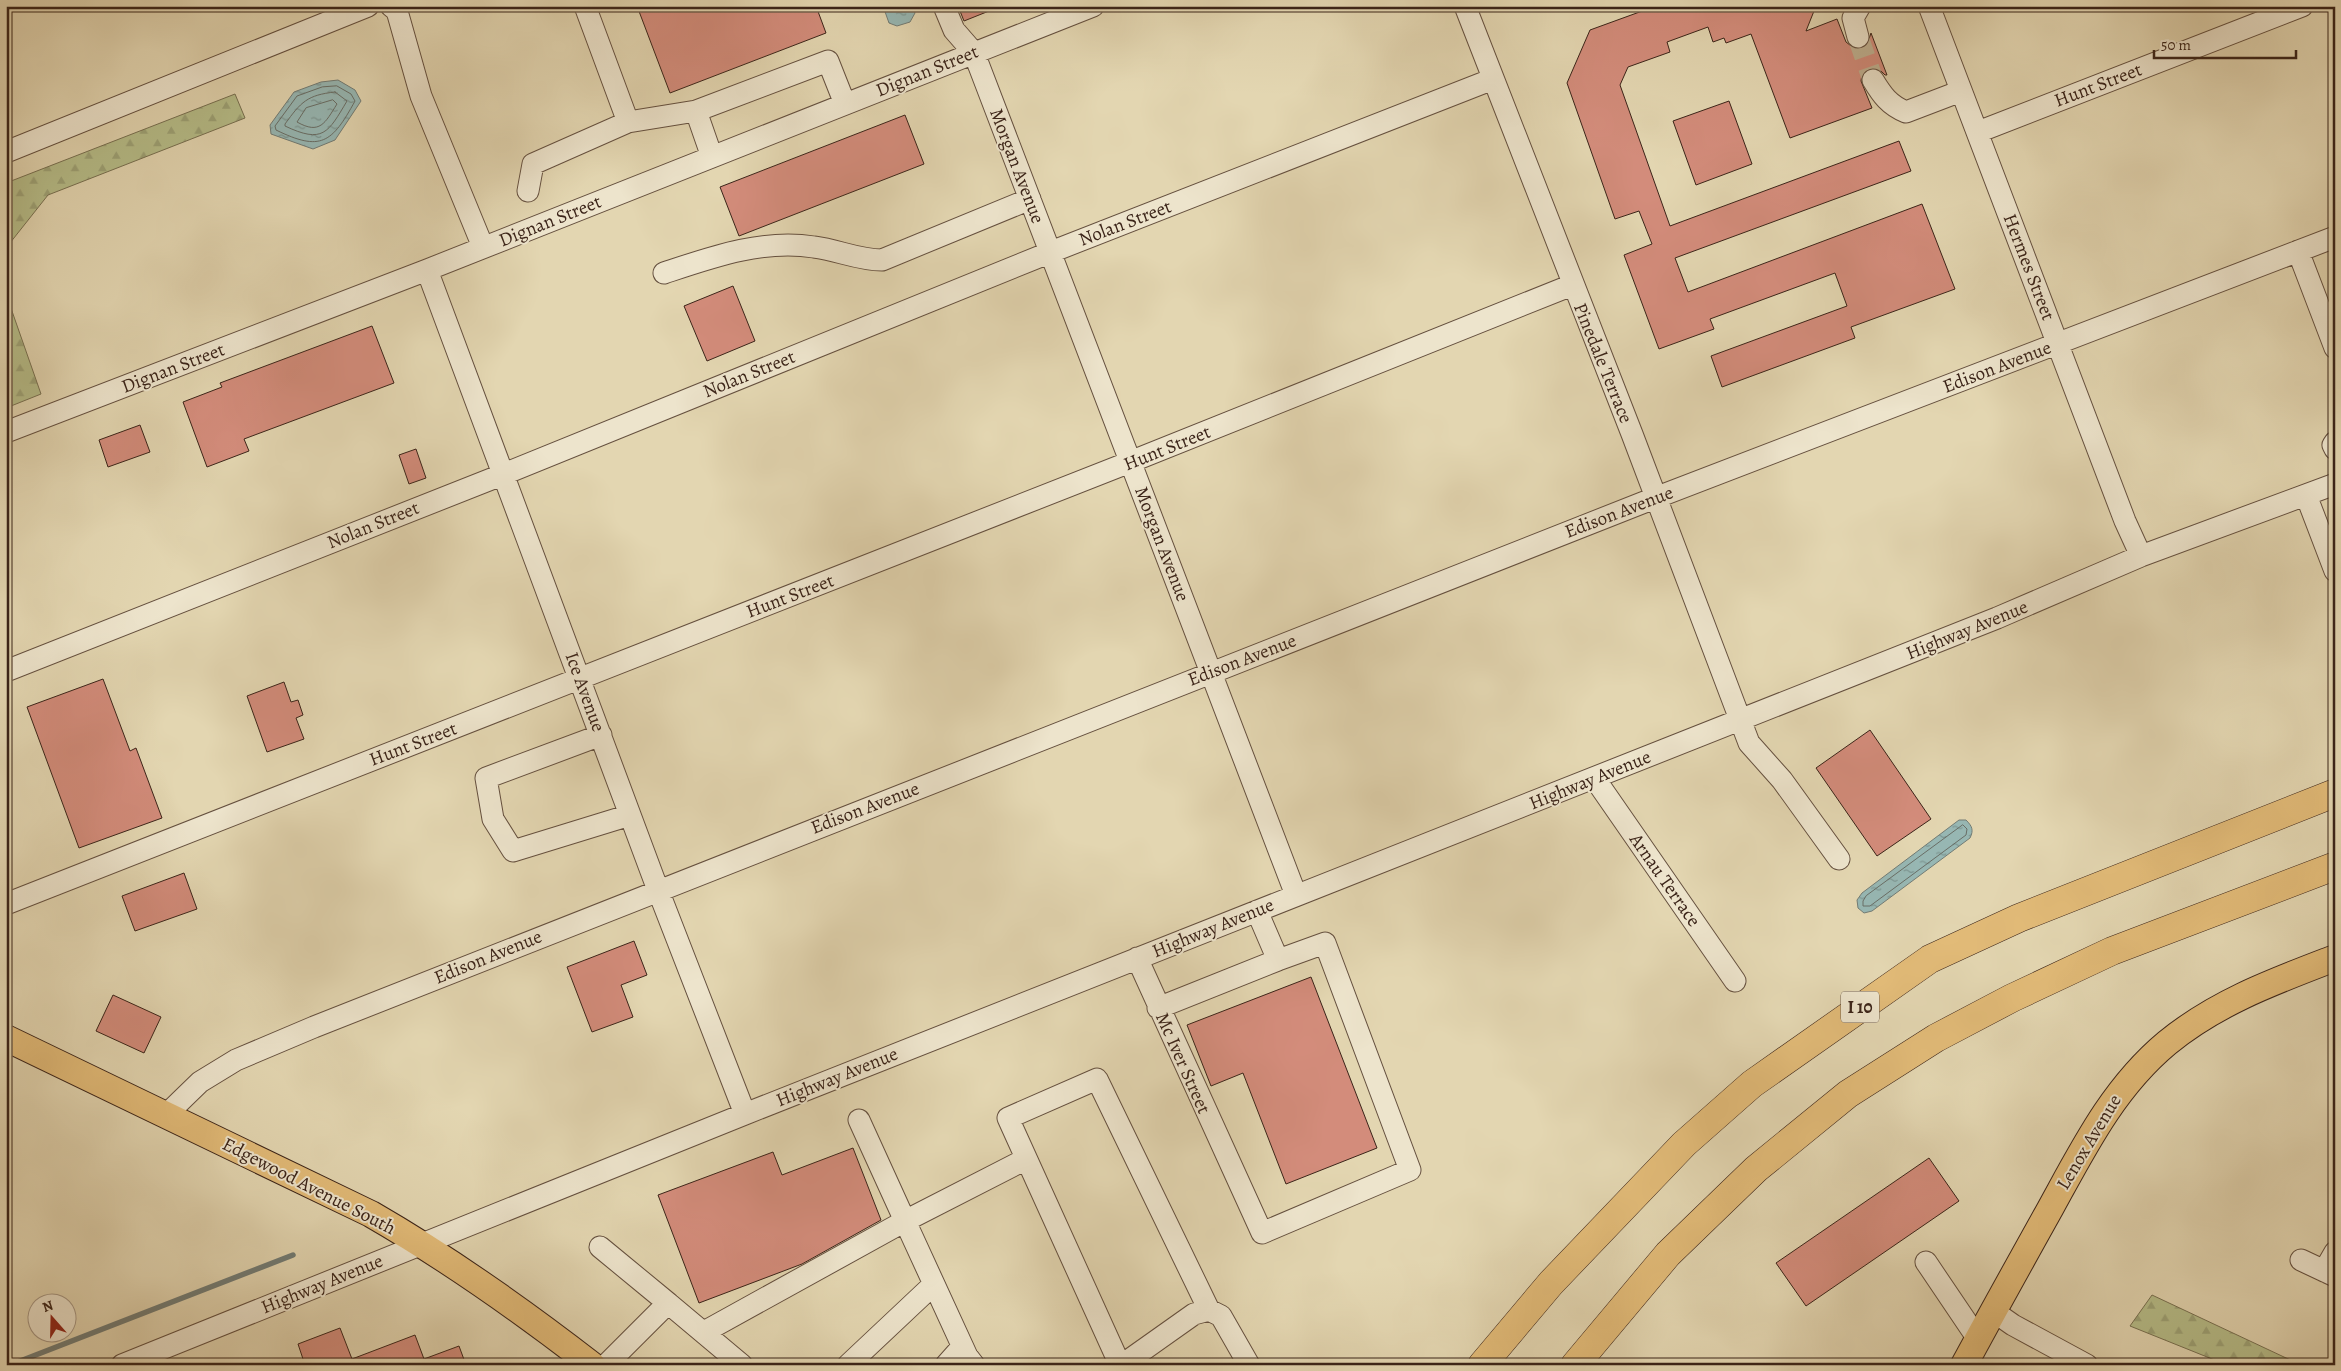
<svg xmlns="http://www.w3.org/2000/svg" width="2341" height="1371" font-family="Alegreya,serif">
	<defs>
		<pattern id="forest-firs" width="22" height="20" patternUnits="userSpaceOnUse" patternTransform="scale(1.25)"><rect width="22" height="20" fill="#b6bd89"/><path d="M5 1l3.5 6h-7zM16 11l3.5 6h-7z" fill="#9da276"/></pattern>
		<pattern id="water-ripples" width="26" height="14" patternUnits="userSpaceOnUse" patternTransform="scale(1.25)"><rect width="26" height="14" fill="#97b7b3"/><path d="M2 4q2-2 4 0t4 0M15 11q2-2 4 0t4 0" fill="none" stroke="#7c9591"/></pattern>
	</defs>
	<rect width="100%" height="100%" fill="#e3d6b1"/>
	<filter id="stains"><feTurbulence type="fractalNoise" baseFrequency=".004" numOctaves="4"/><feColorMatrix values="0 0 0 0 .2 0 0 0 0 .09 0 0 0 0 .02 0 0 0 .5 -.17"/></filter>
	<radialGradient id="worn" r=".72"><stop offset=".6" stop-color="#630" stop-opacity="0"/><stop offset="1" stop-color="#630" stop-opacity=".3"/></radialGradient>
	<path fill="url(#forest-firs)" stroke="#787051" d="M235,94L245,118L48,195L6,248V183Z
		M6,294L41,394L6,408Z
		M2152,1295L2301,1365H2227L2130,1326Z"/>
	<path fill="url(#water-ripples)" stroke="#727c75" d="M883,6H913L915,13L910,22L897,26L889,23Z
		M338,80L355,90L361,101L335,140L313,149L271,134L270,125L294,92L321,82Z
		M1959,820H1966C1972,826 1974,830 1970,838L1872,911L1864,913L1858,908L1857,900L1862,893Z"/>
	<g fill="none" stroke-linecap="round" stroke-linejoin="round">
		<path stroke="#696e66" stroke-width="1" d="M337,86L351,94L355,101C332,143 321,152 276,130L275,126L297,96L322,87Z
			M335,92L347,101C328,133 323,144 285,126V124C301,102 307,95 335,92Z
			M333,100L337,104C325,123 320,135 297,122L306,108Z
			M1963,825L1967,829L1966,835L1870,906H1863V901L1866,896Z"/>
		<path stroke="#727c75" stroke-width="5.5" d="M10,1365L293,1255"/>
	</g>
	<path fill="#d38c7b" stroke="#3b2419" d="M637,6H816L826,33L670,93Z
		M958,6H999V7L964,21Z
		M1656,6H1816L1806,31L1837,19L1846,42L1855,49H1862L1867,45L1871,33L1887,75H1885L1879,69L1873,68L1867,69L1862,74L1861,81L1872,108L1790,138L1751,34L1726,43L1724,38L1713,42L1708,27L1667,42L1670,52L1628,67L1620,85L1670,226L1899,141L1911,171L1675,258L1688,292L1922,204L1955,289L1851,327L1855,338L1722,387L1711,356L1847,306L1835,273L1710,319L1714,329L1659,349L1624,255L1652,244L1639,211L1615,219L1567,83L1590,30Z
		M1729,101L1752,164L1696,185L1673,121Z
		M905,115L924,164L739,236L720,187Z
		M733,286L755,341L707,361L684,306Z
		M372,326L394,383L244,439L249,451L207,467L183,402L222,387L220,383Z
		M140,425L150,452L108,467L99,440Z
		M416,449L426,478L409,484L399,455Z
		M103,679L130,751L136,748L162,818L79,848L27,707Z
		M284,682L291,702L298,700L303,715L296,718L304,739L267,752L247,696Z
		M1870,730L1931,819L1877,856L1816,768Z
		M184,873L197,909L135,931L122,896Z
		M634,941L647,975L621,985L633,1017L592,1032L567,967Z
		M1311,977L1377,1148L1286,1184L1243,1073L1211,1086L1187,1025Z
		M113,995L161,1017L144,1053L96,1031Z
		M853,1148L881,1220L802,1264L699,1303L658,1195L773,1152L782,1175Z
		M1929,1158L1959,1201L1806,1306L1776,1263Z
		M340,1328L352,1359L415,1335L424,1359L459,1346L466,1365H305L298,1344Z"/>
	<g fill="none" stroke-linecap="round" stroke-linejoin="round">
		<path stroke="#c1b293" stroke-width="21" stroke-dasharray="21 11" stroke-linecap="butt" d="M1858,37L1873,80"/>
		<g stroke="#65503f" stroke-width="23">
			<path id="minor" d="M391,6L397,11L421,96L483,247
				M585,6L628,122L696,111
				M944,6L954,30L974,53L1296,895
				M1465,6L1632,434L1749,743L1782,780L1839,859
				M1929,6L2125,521L2141,556
				M1858,37L1853,18L1860,6
				M1873,80C1882,95 1889,105 1906,112L1961,91
				M1978,132L2302,6
				M6,152L368,6
				M712,157L696,111L828,61L845,104
				M528,191L533,164L628,122
				M2298,251L2335,348
				M427,270L658,890L745,1114
				M664,273C712,257 762,239 814,247C838,250 858,260 882,260L1030,199
				M6,432L427,270L1093,6
				M2335,442L2333,445L2335,449
				M2306,495L2335,571
				M6,671L504,474L1051,252L1493,79
				M601,735L486,778L493,819L513,851L630,815
				M1595,779L1735,981
				M6,904L1130,462L1572,285
				M1137,958L1262,1233L1410,1170L1325,943L1278,960L1257,911
				M1158,1008L1278,960
				M166,1115L200,1082L236,1060L314,1027L1642,503L2335,237
				M859,1120L905,1221L1026,1159
				M600,1247L668,1303
				M2301,1260L2335,1276
				M1926,1262L1978,1339
				M2324,1271L2335,1252
				M1993,1311L2013,1325L2087,1365
				M704,1332L905,1221L967,1356L974,1365
				M122,1365L745,1114L1997,618L2141,556L2335,484
				M606,1365L668,1303L742,1365
				M848,1365L933,1285
				M946,1365L962,1347
				M1120,1365L1008,1118L1097,1079L1209,1310
				M1122,1365L1194,1314L1209,1310L1221,1316L1249,1365"/>
		</g>
		<g stroke="#3b2419" stroke-width="28">
			<path id="major" d="M6,1038L371,1214C449,1259 521,1310 592,1365
				M1964,1365C1992,1313 2021,1261 2050,1209C2083,1149 2113,1088 2167,1043C2217,1002 2275,981 2335,958"/>
		</g>
		<g stroke="#3b2419" stroke-width="29">
			<path id="highway" d="M1482,1365L1551,1283L1684,1144L1752,1084L1930,959L2019,918L2335,793
				M1575,1365L1668,1254L1756,1169L1848,1094L1936,1038L2012,998L2112,951L2335,866"/>
		</g>
		<use href="#minor" stroke="#ede4cc" stroke-width="21"/>
		<use href="#major" stroke="#e2bb78" stroke-width="26"/>
		<use href="#highway" stroke="#e2bb78" stroke-width="28"/>
	</g>
	<g text-anchor="middle" dominant-baseline="central" stroke-width="4" stroke-linejoin="round" paint-order="stroke">
		<rect fill="#ede4cc" stroke="#705e4f" stroke-width="1" x="1841" y="991.5" width="38" height="31" rx="4"/>
		<g font-size="18" font-weight="bold" fill="#3b2419">
			<text x="1860" y="1007">I 10</text>
		</g>
		<g font-size="19" fill="#3b2419" stroke="#ede4cc">
			<text transform="translate(927 71) rotate(-22)">Dignan Street</text>
			<text transform="translate(2098 85) rotate(-21)">Hunt Street</text>
			<text transform="translate(1017 166) rotate(69)">Morgan Avenue</text>
			<text transform="translate(550 221) rotate(-22)">Dignan Street</text>
			<text transform="translate(1125 223) rotate(-21)">Nolan Street</text>
			<text transform="translate(2029 267) rotate(69)">Hermes Street</text>
			<text transform="translate(1603 363) rotate(68)">Pinedale Terrace</text>
			<text transform="translate(1997 367) rotate(-21)">Edison Avenue</text>
			<text transform="translate(173 368) rotate(-21)">Dignan Street</text>
			<text transform="translate(749 374) rotate(-22)">Nolan Street</text>
			<text transform="translate(1167 448) rotate(-22)">Hunt Street</text>
			<text transform="translate(1619 512) rotate(-21)">Edison Avenue</text>
			<text transform="translate(373 525) rotate(-22)">Nolan Street</text>
			<text transform="translate(1162 544) rotate(69)">Morgan Avenue</text>
			<text transform="translate(790 596) rotate(-21)">Hunt Street</text>
			<text transform="translate(1967 630) rotate(-22)">Highway Avenue</text>
			<text transform="translate(1242 660) rotate(-21)">Edison Avenue</text>
			<text transform="translate(585 692) rotate(70)">Ice Avenue</text>
			<text transform="translate(413 744) rotate(-21)">Hunt Street</text>
			<text transform="translate(1590 780) rotate(-22)">Highway Avenue</text>
			<text transform="translate(865 808) rotate(-21)">Edison Avenue</text>
			<text transform="translate(1665 880) rotate(55)">Arnau Terrace</text>
			<text transform="translate(1213 928) rotate(-22)">Highway Avenue</text>
			<text transform="translate(488 957) rotate(-22)">Edison Avenue</text>
			<text transform="translate(1183 1063) rotate(66)">Mc Iver Street</text>
			<text transform="translate(837 1077) rotate(-22)">Highway Avenue</text>
			<text transform="translate(2089 1142) rotate(-59)">Lenox Avenue</text>
			<text transform="translate(309 1186) rotate(27)">Edgewood Avenue South</text>
			<text transform="translate(322 1284) rotate(-22)">Highway Avenue</text>
		</g>
	</g>
	<rect width="2341" height="1371" fill="none" stroke="#e3d6b1" stroke-width="25"/>
	<rect x="8" y="8" width="2326" height="1356" fill="none" stroke="#3b2419" stroke-width="2.5"/>
	<rect x="12" y="12" width="2316" height="1346" fill="none" stroke="#3b2419"/>
	<g transform="translate(52 1318) rotate(340)"><circle r="24" fill="#ede4cc" stroke="#a69784"/>
	<path d="M0-4L9 19L0 12L-9 19Z" fill="#8f2418"/>
	<text y="-8" font-size="14" font-weight="bold" text-anchor="middle" fill="#3b2419">N</text>
	</g>
	<path d="M2154 50v8h142v-8" fill="none" stroke="#3b2419" stroke-width="2.5"/>
	<text x="2161" y="50" font-size="15" fill="#3b2419" stroke="#ede4cc" stroke-width="4" paint-order="stroke">50 m</text>
	<rect width="100%" height="100%" filter="url(#stains)"/>
	<rect width="100%" height="100%" fill="url(#worn)"/>
</svg>
